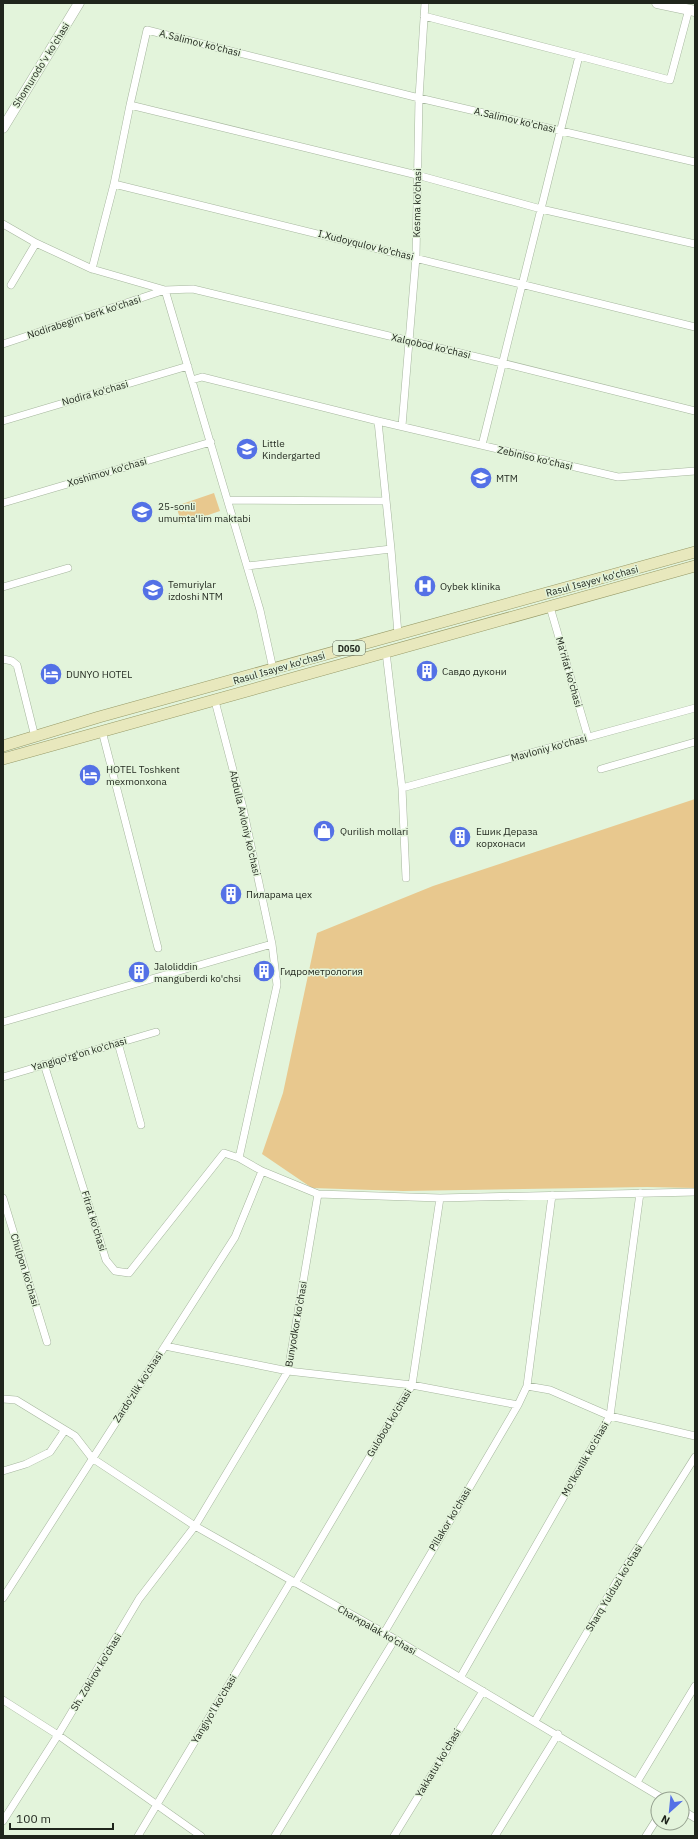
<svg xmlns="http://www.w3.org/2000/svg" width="698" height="1839" font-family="'IBM Plex Sans',sans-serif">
	<rect width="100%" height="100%" fill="#e3f4db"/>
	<path fill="#e8c88e" d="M214,493L220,511L182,524L176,506Z
		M695,799V1188L647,1187L403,1191L312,1188L262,1154L283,1093L317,933L433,886Z"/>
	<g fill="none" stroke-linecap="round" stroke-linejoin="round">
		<g stroke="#a6b69e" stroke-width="8">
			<path id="street" d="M689,9L670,80L579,56L541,209L695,244
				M424,16L579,56
				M130,105L114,184L695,327
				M114,184L92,269L165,290
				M3,224L36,243L92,269
				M11,285L36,243
				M165,290L260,610L273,669
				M3,344L165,290L193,289L502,363L695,411
				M192,380L202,377L378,421L618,477L695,471
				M3,421L188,366
				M378,421L391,549L398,634
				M402,426L416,257L419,98L425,3
				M482,445L541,209L417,175L130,105L147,30L419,98L695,162
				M228,500L386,501
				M3,503L211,442
				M247,566L391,549
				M3,587L68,568
				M550,607L588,737
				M386,652L402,788L406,878
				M3,659L12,661L17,665L35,737
				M215,701L243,808L272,944L277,985L239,1158
				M102,731L158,948
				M601,769L695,742
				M402,788L695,708
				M3,1022L272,944
				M118,1043L141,1125
				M44,1064L106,1260L115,1271L129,1273L224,1153L239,1158L262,1171L318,1194L440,1198L695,1192
				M3,1077L156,1032
				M3,1198L47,1342
				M165,1346L288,1371L412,1385L518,1405L527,1386L550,1390L610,1416L695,1436
				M527,1386L552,1195
				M3,1399L16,1400L75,1436L92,1458L195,1526L395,1639L664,1799
				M3,1471L26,1464L50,1452L65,1430
				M295,1583L412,1385L440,1198
				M3,1598L235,1237L262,1171
				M384,1633L518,1405
				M460,1678L610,1416L640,1193
				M3,1700L58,1735L201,1836
				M535,1721L617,1581L695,1457
				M637,1782L695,1686
				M682,1810L695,1818
				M3,1821L58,1735L139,1599L195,1526L288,1371L318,1194
				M138,1836L291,1581
				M275,1836L395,1639
				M394,1836L483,1691
				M495,1836L558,1734
				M646,1836L658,1817"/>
		</g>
		<g stroke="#a6b69e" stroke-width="11">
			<path id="secondary" d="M657,3L695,11
				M3,128L79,3"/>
		</g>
		<g stroke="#979a68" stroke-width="12">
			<path id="primary" d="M3,746L99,717L695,552
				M3,759L695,566"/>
		</g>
		<use href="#street" stroke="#fff" stroke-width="7"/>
		<use href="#secondary" stroke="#fff" stroke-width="10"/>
		<use href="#primary" stroke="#e8e8bd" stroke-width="11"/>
	</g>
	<defs>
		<g id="school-disc" transform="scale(1.15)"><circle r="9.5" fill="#5471e6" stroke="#e3f4db"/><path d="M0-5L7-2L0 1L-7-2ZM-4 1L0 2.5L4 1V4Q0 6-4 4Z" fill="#fff"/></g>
		<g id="hospital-disc" transform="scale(1.15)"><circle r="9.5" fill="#5471e6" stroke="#e3f4db"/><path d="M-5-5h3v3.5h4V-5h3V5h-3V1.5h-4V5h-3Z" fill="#fff"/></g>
		<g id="building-disc" transform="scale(1.15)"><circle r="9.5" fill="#5471e6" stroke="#e3f4db"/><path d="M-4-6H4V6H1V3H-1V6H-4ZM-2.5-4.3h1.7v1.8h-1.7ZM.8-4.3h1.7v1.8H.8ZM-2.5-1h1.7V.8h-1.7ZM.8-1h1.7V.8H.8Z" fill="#fff"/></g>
		<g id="hotel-disc" transform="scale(1.15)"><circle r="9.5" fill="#5471e6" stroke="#e3f4db"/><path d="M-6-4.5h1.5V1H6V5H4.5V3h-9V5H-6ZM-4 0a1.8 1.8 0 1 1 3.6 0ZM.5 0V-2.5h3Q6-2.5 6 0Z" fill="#fff"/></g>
		<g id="shop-disc" transform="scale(1.15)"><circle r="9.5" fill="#5471e6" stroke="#e3f4db"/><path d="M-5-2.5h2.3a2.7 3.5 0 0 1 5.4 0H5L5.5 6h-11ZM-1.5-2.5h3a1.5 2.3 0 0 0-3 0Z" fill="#fff"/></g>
	</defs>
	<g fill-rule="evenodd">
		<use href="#school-disc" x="247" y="449"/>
		<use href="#school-disc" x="481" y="478"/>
		<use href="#school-disc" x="142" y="512"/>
		<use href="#hospital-disc" x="425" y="586"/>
		<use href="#school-disc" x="153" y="590"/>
		<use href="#building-disc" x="427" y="671"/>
		<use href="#hotel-disc" x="51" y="674"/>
		<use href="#hotel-disc" x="90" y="775"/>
		<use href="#shop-disc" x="324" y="831"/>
		<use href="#building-disc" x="460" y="837"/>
		<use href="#building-disc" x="231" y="894"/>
		<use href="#building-disc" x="264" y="971"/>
		<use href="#building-disc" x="139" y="972"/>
	</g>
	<g text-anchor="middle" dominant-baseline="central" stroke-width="3" stroke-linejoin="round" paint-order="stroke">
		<rect fill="#e3f4db" stroke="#5a6355" stroke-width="1" x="333" y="641" width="32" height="14" rx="3"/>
		<g font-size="9" font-weight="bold" fill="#1f251c">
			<text x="349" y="648">D050</text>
		</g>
		<g font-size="10" fill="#1f251c" stroke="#e3f4db">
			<text transform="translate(200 43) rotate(14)">A.Salimov ko'chasi</text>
			<text transform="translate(41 65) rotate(-58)">Shomurodo'v ko'chasi</text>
			<text transform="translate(515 120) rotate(13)">A.Salimov ko'chasi</text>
			<text transform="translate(417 203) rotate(-89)">Kesma ko'chasi</text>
			<text transform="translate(366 245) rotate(14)">I.Xudoyqulov ko'chasi</text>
			<text transform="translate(84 317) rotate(-18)">Nodirabegim berk ko'chasi</text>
			<text transform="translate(431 346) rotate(13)">Xalqobod ko'chasi</text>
			<text transform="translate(95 393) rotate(-16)">Nodira ko'chasi</text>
			<text transform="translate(535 458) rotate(13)">Zebiniso ko'chasi</text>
			<text transform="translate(107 472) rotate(-16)">Xoshimov ko'chasi</text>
			<text transform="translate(592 581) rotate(-15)">Rasul Isayev ko'chasi</text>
			<text transform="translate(279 668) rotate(-16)">Rasul Isayev ko'chasi</text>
			<text transform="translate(569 672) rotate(74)">Ma'rifat ko'chasi</text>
			<text transform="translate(549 748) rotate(-15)">Mavloniy ko'chasi</text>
			<text transform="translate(245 823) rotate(77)">Abdulla Avloniy ko'chasi</text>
			<text transform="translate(79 1054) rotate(-16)">Yangiqo'rg'on ko'chasi</text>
			<text transform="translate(94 1221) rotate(73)">Fitrat ko'chasi</text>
			<text transform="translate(25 1270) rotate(73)">Chulpon ko'chasi</text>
			<text transform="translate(296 1324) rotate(-80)">Bunyodkor ko'chasi</text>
			<text transform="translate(138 1387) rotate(-57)">Zardo'zlik ko'chasi</text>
			<text transform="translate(389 1423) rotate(-59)">Gulobod ko'chasi</text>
			<text transform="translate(585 1459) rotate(-60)">Mo'lkonlik ko'chasi</text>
			<text transform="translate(450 1519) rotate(-59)">Pillakor ko'chasi</text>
			<text transform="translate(614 1588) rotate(-59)">Sharq Yulduzi ko'chasi</text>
			<text transform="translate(377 1630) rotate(30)">Charxpalak ko'chasi</text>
			<text transform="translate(96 1672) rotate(-59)">Sh. Zokirov ko'chasi</text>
			<text transform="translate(214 1709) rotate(-59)">Yangiyo'l ko'chasi</text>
			<text transform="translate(438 1763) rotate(-59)">Yakkatut ko'chasi</text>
		</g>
		<g font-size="10" fill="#1f251c" stroke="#e3f4db" text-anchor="start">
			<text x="262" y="443">Little<tspan x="262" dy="12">Kindergarted</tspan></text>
			<text x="496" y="478">MTM</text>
			<text x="158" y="506">25-sonli<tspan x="158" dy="12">umumta'lim maktabi</tspan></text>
			<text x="168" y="584">Temuriylar<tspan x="168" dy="12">izdoshi NTM</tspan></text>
			<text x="440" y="586">Oybek klinika</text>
			<text x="442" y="671">Савдо дукони</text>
			<text x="66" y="674">DUNYO HOTEL</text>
			<text x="106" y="769">HOTEL Toshkent<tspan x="106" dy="12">mexmonxona</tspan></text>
			<text x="340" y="831">Qurilish mollari</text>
			<text x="476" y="831">Ешик Дераза<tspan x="476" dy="12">корхонаси</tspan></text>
			<text x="246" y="894">Пиларама цех</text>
			<text x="154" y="966">Jaloliddin<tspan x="154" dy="12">manguberdi ko'chsi</tspan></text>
			<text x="280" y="971">Гидрометрология</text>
		</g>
	</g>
	<rect width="698" height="1839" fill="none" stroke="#1f251c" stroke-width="8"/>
	<g transform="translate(670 1811) rotate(207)"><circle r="19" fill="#e3f4db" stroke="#95a18f"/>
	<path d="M0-3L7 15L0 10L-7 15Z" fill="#5471e6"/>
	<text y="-6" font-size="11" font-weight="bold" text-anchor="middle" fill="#1f251c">N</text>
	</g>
	<path d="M10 1823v6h103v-6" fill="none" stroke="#1f251c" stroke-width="2"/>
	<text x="16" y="1823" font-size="12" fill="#1f251c" stroke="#e3f4db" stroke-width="3" paint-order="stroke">100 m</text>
</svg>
